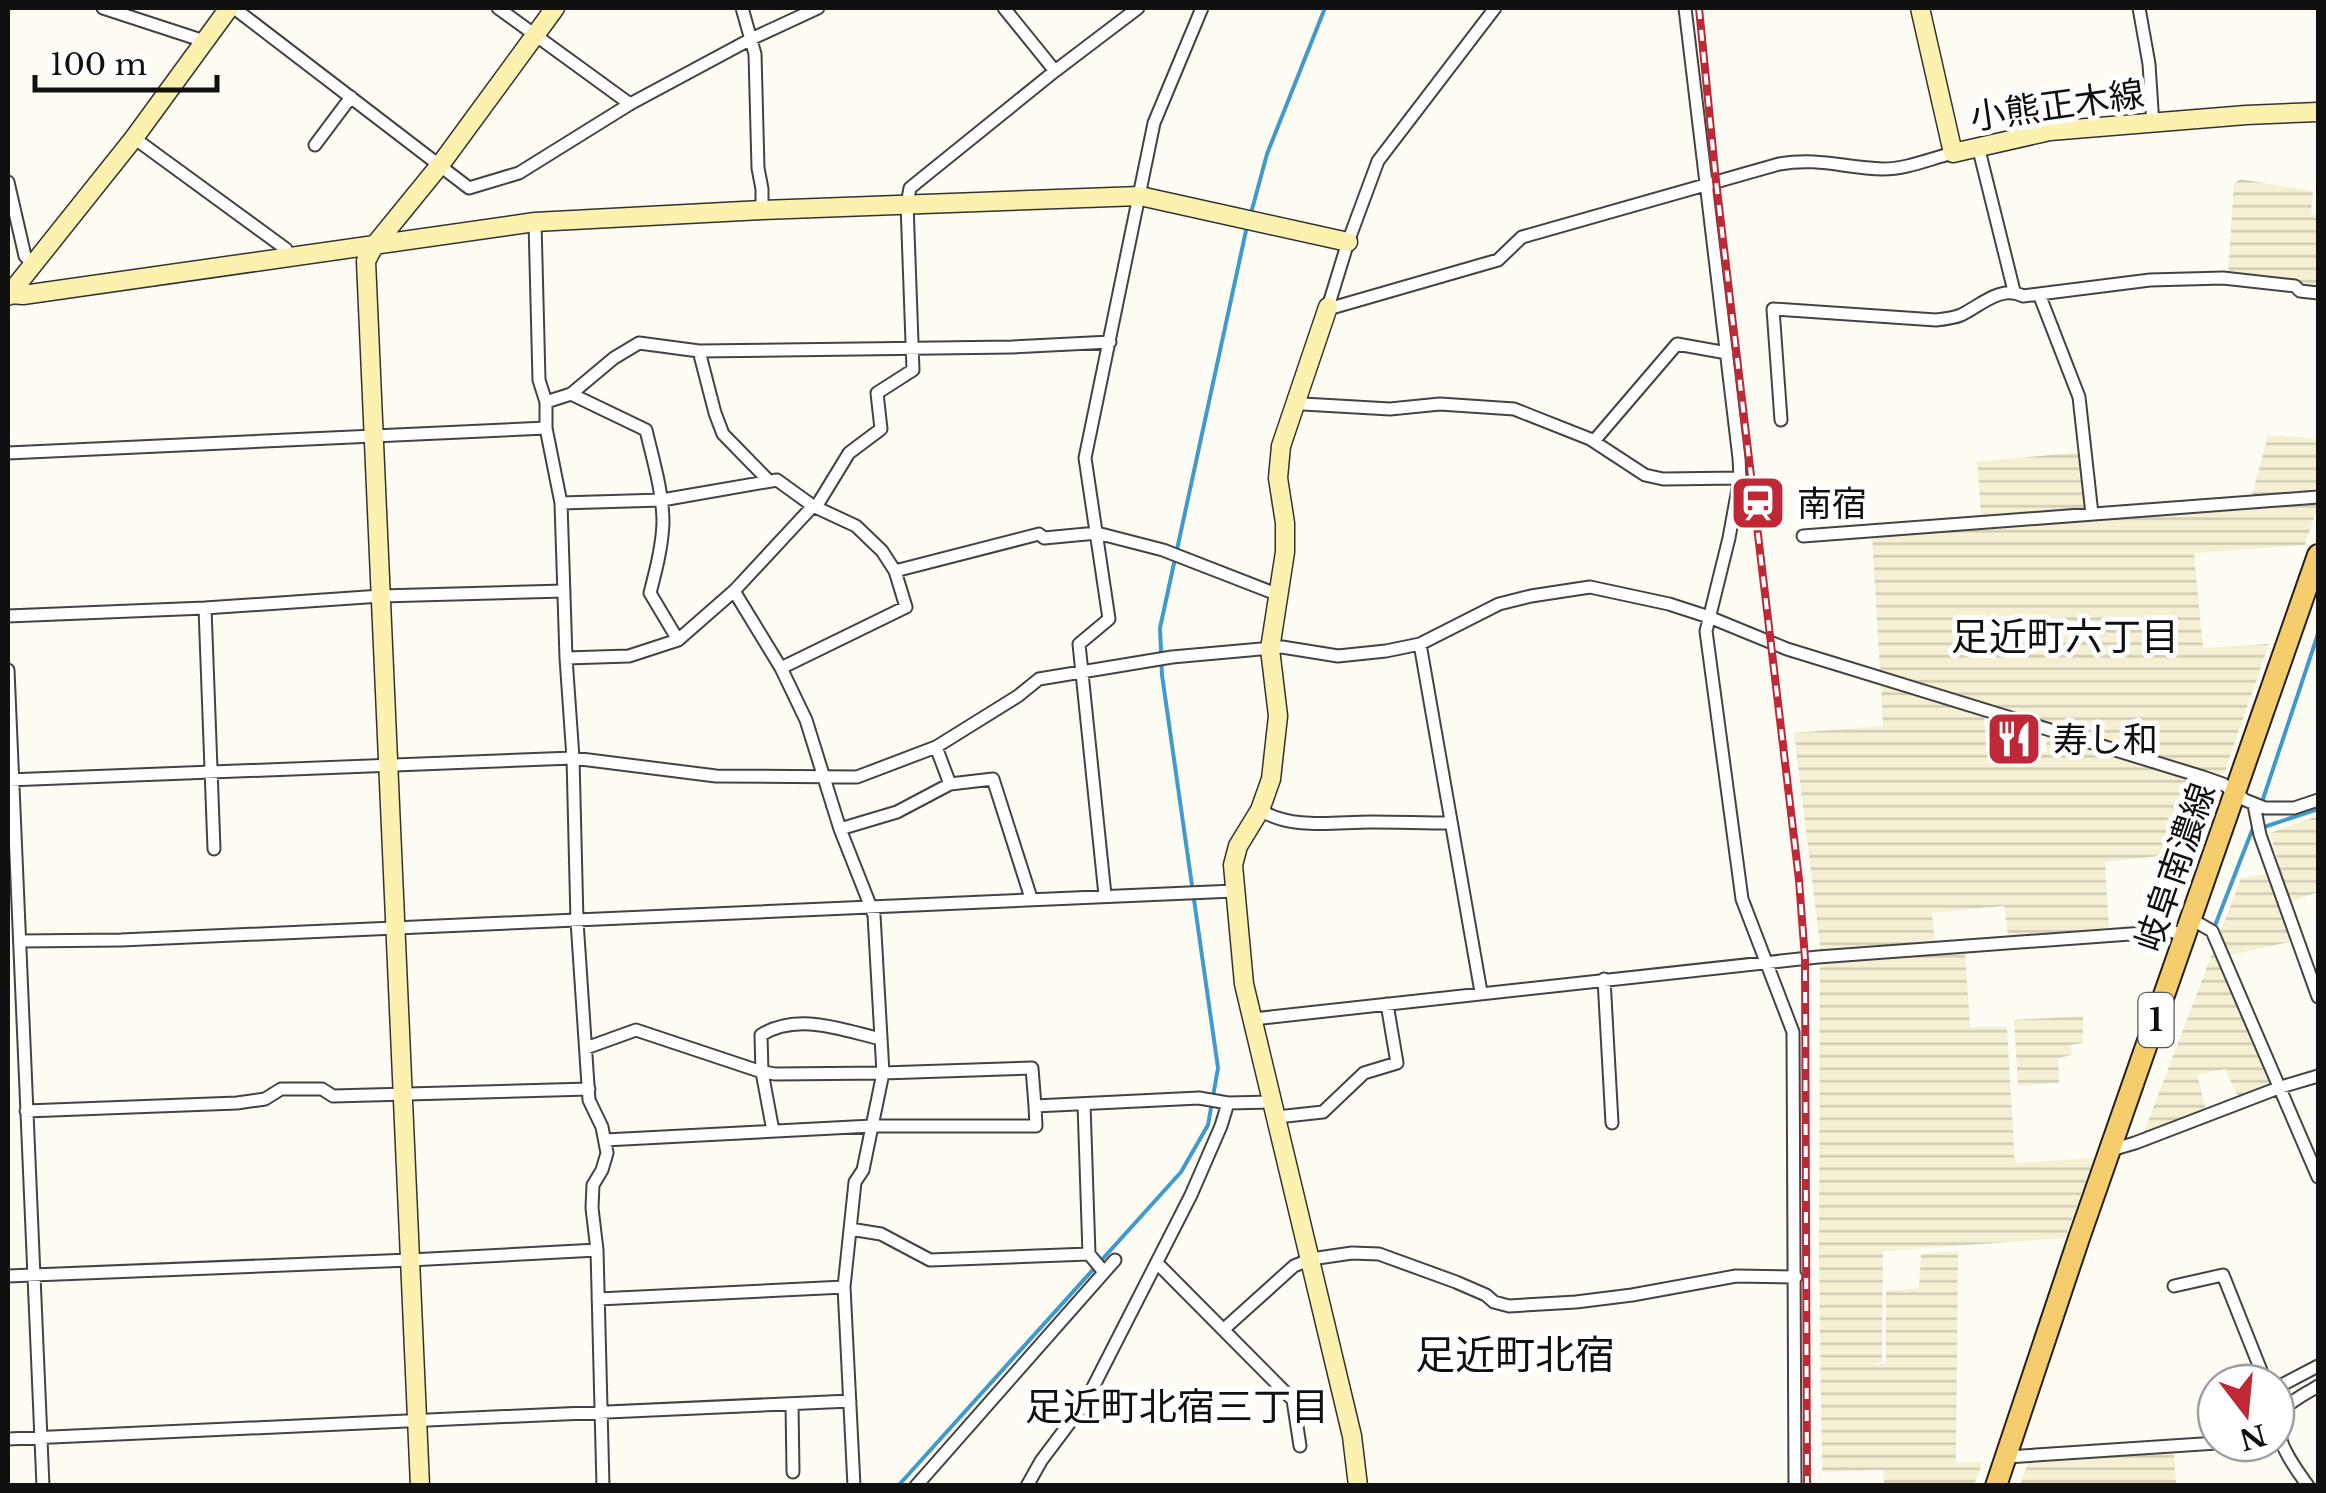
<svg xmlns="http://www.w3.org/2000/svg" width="2326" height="1493" font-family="'Libre Baskerville','Noto Sans JP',serif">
	<defs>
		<pattern id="farmland-rules" width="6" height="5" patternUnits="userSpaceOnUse" patternTransform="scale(2.5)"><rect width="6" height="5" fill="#f5f0d3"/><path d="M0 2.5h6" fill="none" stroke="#d1cdb4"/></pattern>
	</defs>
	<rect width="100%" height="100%" fill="#fffcf3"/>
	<path fill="url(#farmland-rules)" d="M2240,179L2313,191L2311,214L2318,215V289L2301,287L2299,282L2228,273L2234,184Z
		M2268,435L2318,439V506L2305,545L2194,553L2203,648L2269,644L2222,779L1880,673L1872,535L1982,526L1977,462L2081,452L2089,519L2248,510Z
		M1881,684L1984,715L1987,754L2047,752L2046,736L2219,788L2196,852L2105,862L2109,928L2008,936L2004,906L1932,913L1935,943L1821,952L1794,733L1883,726Z
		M2318,816V892L2285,904L2294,941L2222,957L2275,1086L2239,1099L2225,1069L2197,1075L2207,1114L2142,1137L2241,878L2271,873L2280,868L2270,833Z
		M1965,953L1970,1027H2007L2015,1163L2094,1158L2065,1238L1883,1251L1882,1362L1868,1365L1886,1363V1291L1919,1288L1921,1254L1958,1251L1956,1463L1983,1462L1974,1485H1884L1883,1470L1822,1472L1819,1257L1820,962Z
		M2083,1016V1043L2071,1045L2072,1055L2058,1058L2059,1083L2018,1086L2014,1020Z
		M2174,1453L2176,1485H2020L2028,1463Z"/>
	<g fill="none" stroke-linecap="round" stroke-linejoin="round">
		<path stroke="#409bcc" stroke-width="4" d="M1250,217L1267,154L1325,8
			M2261,805L2318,634
			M2261,828L2318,809
			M2216,923L2253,828
			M898,1486L1181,1172L1208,1125L1218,1068L1162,675L1160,628L1247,226"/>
		<g stroke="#434343" stroke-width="15">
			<path id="street" d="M103,8L204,41
				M234,8L469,188L519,173L630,104L751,39L818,8
				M498,8L630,104
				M742,8L755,54L758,168L762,189V210
				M1004,8L1055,71
				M1495,8L1378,161L1348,242L1328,307H1335L1498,260L1522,237L1779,164C1819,157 1845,168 1883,169C1907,169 1929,159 1953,153
				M1685,8L1739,458L1740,478L1729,538L1706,631L1742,899L1793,1032L1795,1486
				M2139,8L2149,64L2153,125
				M134,138L286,249L289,257
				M315,145L351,97
				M1978,146L2014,291
				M8,182L25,256L34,265
				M535,222L539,380L546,402
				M2039,294L2079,397L2092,514
				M699,351L715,413L723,434L769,481
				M571,394L646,430C653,460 663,492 663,523C662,547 656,570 650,593L678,640
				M1295,401L1303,404L1390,409L1440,404L1514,409L1590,439L1645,475L1663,479L1740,478
				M1781,420L1773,309L1936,320C1945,319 1954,318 1961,315C1981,305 2001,285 2023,296L2150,280L2223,278L2295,286L2300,291L2318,293
				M1594,441L1677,344L1727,353
				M8,453L546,428
				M561,503L662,500L777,480L813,506L856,526L882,551L895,571
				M816,507L849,453L881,429L877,393L913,370L907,204L910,188L1055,71L1138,8
				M1803,536L2318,497
				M734,591L781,668L806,720L840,829L874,915L883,1073L863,1170L855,1182L844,1287L854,1486
				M205,608L214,849
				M8,616L205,608L381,596L564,591
				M1420,644L1481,992
				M566,658L629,656L678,640L734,591L813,506
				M781,668L906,607L895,571L1039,534L1044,538L1097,533L1163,550L1279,595
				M8,670L43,1486
				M936,747L950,784
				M8,780L573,758L716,776L857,777L936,747L1018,696L1039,679L1172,657L1282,647L1338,656L1386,651L1420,644L1499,604L1531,596L1590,587L1669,604L1709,617L1787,649L2203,777L2223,784L2245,800L2265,808H2294L2318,800
				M2254,805L2260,835L2318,997
				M1260,810C1292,830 1335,822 1371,822C1398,822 1424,823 1451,823
				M840,829L897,812L950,784L993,779L1031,898
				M1105,895L1079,644L1109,619L1085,458L1154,123L1202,8
				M2191,919L2212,931L2318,1177
				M20,941L121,940L1234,891
				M1604,979L1612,1123
				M1253,1019L1818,957L2171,931L2185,936
				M586,1048L636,1030L759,1071L775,1074L883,1073L1032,1068L1035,1106
				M1084,1104L1089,1254
				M26,1111L237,1103L265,1099L281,1089H322L333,1096L589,1089
				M1277,1117L1323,1112L1364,1073L1397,1063L1387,1004
				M773,1131L762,1072L761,1035C798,1012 842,1030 881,1039
				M605,1140L872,1126H1036L1035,1106L1199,1098L1228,1103L1274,1102
				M2111,1150L2135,1143L2281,1087L2318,1076
				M850,1229L881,1234L930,1260L1089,1254L1104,1272
				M1157,1263L1293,1400L1300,1446
				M8,1276L410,1260L597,1250
				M2174,1286L2223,1275L2266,1383
				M598,1299L844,1287
				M1224,1329L1294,1266L1311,1259L1352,1253L1379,1254L1456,1282L1486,1295L1494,1302L1509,1306L1576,1302L1632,1295L1736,1276L1796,1277
				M2276,1388L2318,1366
				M792,1404L793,1472
				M8,1439L850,1401
				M2007,1457L2217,1443
				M603,1486L597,1250L592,1208L593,1185L602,1170L607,1153L602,1127L589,1100L577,921L573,758L566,658L561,503L546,428V402L571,394L614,358L639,343L699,351L1012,347L1110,342
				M916,1486L1115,1260
				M1027,1486L1041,1461L1086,1401L1191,1195L1221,1126L1228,1103
				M2308,1486C2292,1463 2263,1428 2290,1404C2298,1397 2309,1392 2318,1386"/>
		</g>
		<g stroke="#323232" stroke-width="21">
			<path id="secondary" d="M1920,8L1953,153L2050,131L2246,115L2318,112
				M10,294L23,295L535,222L762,210L1140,196L1348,242
				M8,296L134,138L229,8
				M1328,307L1281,446L1278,478L1285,523V552L1270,649L1278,716L1271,779L1260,810L1238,846L1233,865L1244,984L1352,1436L1358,1486
				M420,1486L366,261L374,246L440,165L555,8"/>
		</g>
		<g stroke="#212121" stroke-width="24">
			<path id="primary" d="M1996,1486L2079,1238L2318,555"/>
		</g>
		<use href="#street" stroke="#fff" stroke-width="11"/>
		<use href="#secondary" stroke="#fdf1af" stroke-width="18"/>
		<use href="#primary" stroke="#f6cd6c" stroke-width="20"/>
		<g stroke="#bf2937" stroke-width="8">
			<path id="rail" d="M1699,8L1716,181L1799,880L1805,959L1807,1486"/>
		</g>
		<use href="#rail" stroke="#fff" stroke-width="4" stroke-dasharray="11" stroke-linecap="butt"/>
	</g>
	<defs>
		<g id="station-square" transform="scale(2.875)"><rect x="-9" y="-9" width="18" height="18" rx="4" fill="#bf2937" stroke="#fff"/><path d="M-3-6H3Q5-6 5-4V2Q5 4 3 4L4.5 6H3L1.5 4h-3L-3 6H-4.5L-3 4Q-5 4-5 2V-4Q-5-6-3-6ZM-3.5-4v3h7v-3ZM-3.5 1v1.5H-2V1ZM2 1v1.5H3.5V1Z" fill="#fff"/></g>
		<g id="restaurant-square" transform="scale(2.875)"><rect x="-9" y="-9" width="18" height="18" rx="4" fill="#bf2937" stroke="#fff"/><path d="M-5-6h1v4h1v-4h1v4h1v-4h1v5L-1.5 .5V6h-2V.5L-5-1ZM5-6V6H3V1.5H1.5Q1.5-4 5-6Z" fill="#fff"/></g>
	</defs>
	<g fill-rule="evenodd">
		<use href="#station-square" x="1758" y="503"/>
		<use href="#restaurant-square" x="2014" y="739"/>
	</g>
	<g text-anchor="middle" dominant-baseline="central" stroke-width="10" stroke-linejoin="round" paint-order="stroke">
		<rect fill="#fff" stroke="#585858" stroke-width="2.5" x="2138.5" y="993" width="35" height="54" rx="8"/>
		<g font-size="32" font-weight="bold" fill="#101010">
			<text x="2156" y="1020">1</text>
		</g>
		<g font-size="35" fill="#101010" stroke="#fff">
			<text transform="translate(2057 105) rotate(-8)">小熊正木線</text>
			<text transform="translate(2175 867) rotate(-71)">岐阜南濃線</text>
		</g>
		<g font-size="35" fill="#101010" stroke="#fff" text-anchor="start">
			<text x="1797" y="503">南宿</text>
			<text x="2053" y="739">寿し和</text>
		</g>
		<g font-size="38" fill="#101010" stroke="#fff">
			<text x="2065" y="636">足近町六丁目</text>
			<text x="1177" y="1406">足近町北宿三丁目</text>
		</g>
		<g font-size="40" fill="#101010" stroke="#fff">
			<text x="1515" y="1355">足近町北宿</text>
		</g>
	</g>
	<rect width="2326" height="1493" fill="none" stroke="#101010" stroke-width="20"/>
	<g transform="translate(2246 1413) rotate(164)"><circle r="48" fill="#ffffff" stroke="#9f9f9f" stroke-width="2.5"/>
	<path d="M0-8L18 38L0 25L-18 38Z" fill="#bf2937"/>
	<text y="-15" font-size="28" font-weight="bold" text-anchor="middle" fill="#101010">N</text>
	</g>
	<path d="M35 75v15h182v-15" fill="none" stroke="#101010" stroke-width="5"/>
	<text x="50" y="75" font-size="30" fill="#101010" stroke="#ffffff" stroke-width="8" paint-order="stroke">100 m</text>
</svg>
